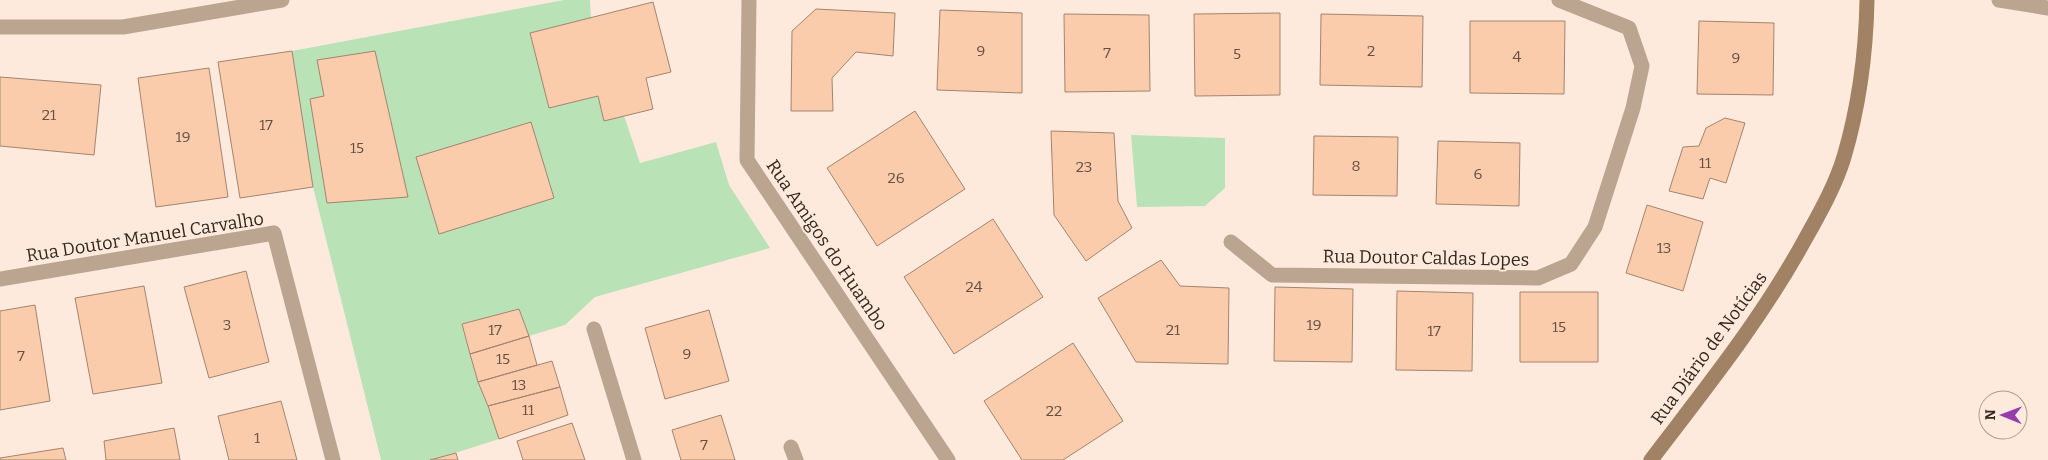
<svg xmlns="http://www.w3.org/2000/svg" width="2048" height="460" font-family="Bitter,serif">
	<rect width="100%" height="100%" fill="#feeadc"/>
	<path fill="#bae2b7" d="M564,0H590L591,18L640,163L716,142L729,185L770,248L595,297L565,325L529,336L519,309L462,324C470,363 487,400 499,439L433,460H381L313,187L292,51Z
		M1131,135L1225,138V188L1205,206L1137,207Z"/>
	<path fill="#faccac" stroke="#a3846f" d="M653,2L671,72L646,78L653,109L604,121L598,96L549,108L530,33Z
		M816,9L895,13L893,56L856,52L832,78L833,111H791L792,31Z
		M940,10L1022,13V93L937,90Z
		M1280,13V95L1195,96L1194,14Z
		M1064,14L1149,15L1150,91L1065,92Z
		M1321,14L1423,16L1422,87L1320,85Z
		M1470,21H1565L1564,94L1470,93Z
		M1699,21L1774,23L1773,95L1697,94Z
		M292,51L313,187L240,198L218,62Z
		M375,51L408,197L327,203L310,99L324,96L317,60Z
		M209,68L228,197L156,207L138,78Z
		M0,77L101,85L94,155L0,146Z
		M915,111L965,189L877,246L827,168Z
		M1725,118L1745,123L1726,183L1710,178L1703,199L1669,191L1683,147L1699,146L1706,128Z
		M531,122L554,198L439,234L416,157Z
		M1051,131L1114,133L1118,201L1132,228L1086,261L1054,215Z
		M1314,136L1398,137L1397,196L1313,195Z
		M1438,141L1520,143L1519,206L1436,204Z
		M1647,205L1703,222L1683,291L1626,273Z
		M993,219L1043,297L954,354L904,277Z
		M1161,260L1180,286L1229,288L1228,364L1136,362L1098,298Z
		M246,271L269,362L209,378L184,287Z
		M144,286L162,383L93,394L75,298Z
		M1275,287L1353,289L1352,362L1274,361Z
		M1397,291L1473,293L1472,371L1396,370Z
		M1520,292H1598V362H1520Z
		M35,305L50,401L0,410V311Z
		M519,309L529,336L470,354L462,324Z
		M709,310L729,381L665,399L645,328Z
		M529,336L537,365L478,382L470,354Z
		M1073,343L1123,421L1063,460H1022L984,401Z
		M552,361L560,387L488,406L478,382Z
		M560,387L568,415L499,439L488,406Z
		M281,401L297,460H229L218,416Z
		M721,415L735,460H681L672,430Z
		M572,423L585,460H523L517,441Z
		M174,428L180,460H106L104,441Z
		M63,448L66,460H0V458Z
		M456,453L458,460H430Z"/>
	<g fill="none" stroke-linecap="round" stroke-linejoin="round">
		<path stroke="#bba591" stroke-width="15" d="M749,0L747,160L948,460
			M1999,0L2048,8
			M0,27H123L282,0
			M1231,242L1272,275L1538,278L1571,264L1595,227L1633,108L1642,66L1629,28L1559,0
			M0,279L274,233L333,460
			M594,329L634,460
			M791,447L796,460"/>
		<path stroke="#a18264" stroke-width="15" d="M1651,460C1705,389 1760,321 1803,243C1818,216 1835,187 1844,157C1859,106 1866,53 1867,0"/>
	</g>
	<g text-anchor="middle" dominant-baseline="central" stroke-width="4" stroke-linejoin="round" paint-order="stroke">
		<g font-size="15" fill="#665042">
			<text x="981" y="51">9</text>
			<text x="1371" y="51">2</text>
			<text x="1107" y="53">7</text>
			<text x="1237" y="54">5</text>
			<text x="1517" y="57">4</text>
			<text x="1736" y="58">9</text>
			<text x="49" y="115">21</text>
			<text x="266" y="125">17</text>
			<text x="183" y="137">19</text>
			<text x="357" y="148">15</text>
			<text x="1705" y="163">11</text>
			<text x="1356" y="166">8</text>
			<text x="1084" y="167">23</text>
			<text x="1478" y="174">6</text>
			<text x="896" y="178">26</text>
			<text x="1664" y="248">13</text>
			<text x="974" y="287">24</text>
			<text x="227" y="325">3</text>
			<text x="1314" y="325">19</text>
			<text x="1559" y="327">15</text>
			<text x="495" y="330">17</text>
			<text x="1173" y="330">21</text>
			<text x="1434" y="331">17</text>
			<text x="687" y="354">9</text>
			<text x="21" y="356">7</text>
			<text x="503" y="359">15</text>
			<text x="519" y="385">13</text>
			<text x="528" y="410">11</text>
			<text x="1054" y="411">22</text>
			<text x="257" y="438">1</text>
			<text x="704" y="445">7</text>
		</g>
		<g font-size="18" fill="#34271f" stroke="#feeadc">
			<text transform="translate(145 237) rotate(-9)">Rua Doutor Manuel Carvalho</text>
			<text transform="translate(827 245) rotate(56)">Rua Amigos do Huambo</text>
			<text transform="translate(1426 258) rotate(1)">Rua Doutor Caldas Lopes</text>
			<text transform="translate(1709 348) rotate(-54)">Rua Diário de Notícias</text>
		</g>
	</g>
	<g transform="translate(2003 415) rotate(271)"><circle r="24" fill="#feeadc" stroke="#ad9c90"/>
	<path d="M0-4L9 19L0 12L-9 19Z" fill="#943eab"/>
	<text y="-8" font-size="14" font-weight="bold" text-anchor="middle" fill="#34271f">N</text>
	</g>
</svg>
